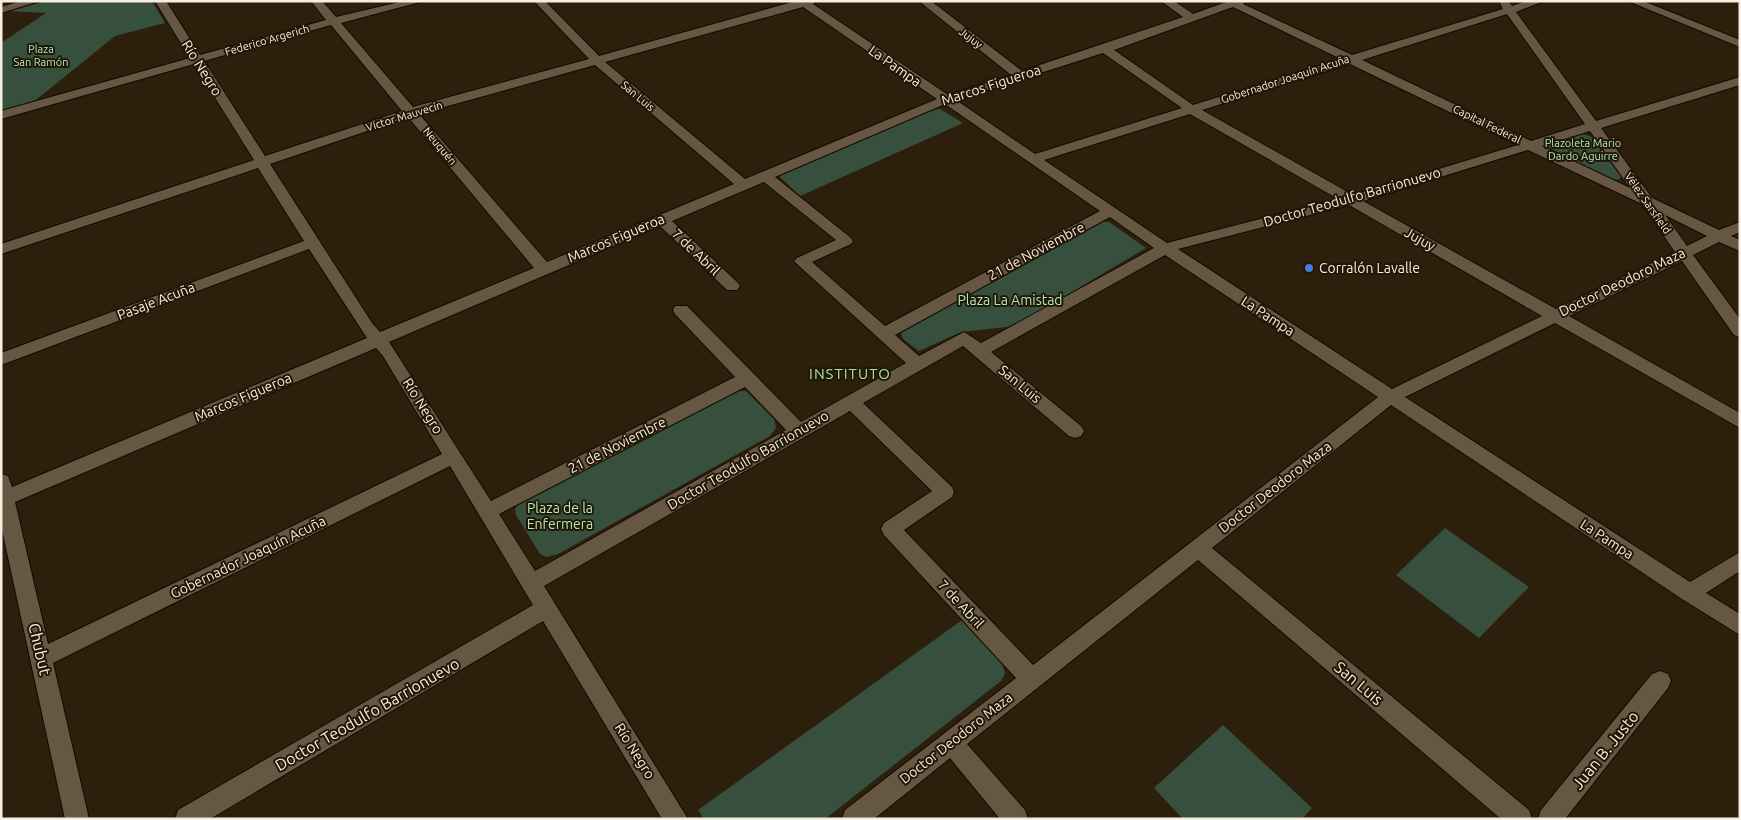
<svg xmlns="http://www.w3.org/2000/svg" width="1741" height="820" font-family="Ubuntu,sans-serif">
	<rect width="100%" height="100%" fill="#2c200c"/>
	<path fill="#36503d" d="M46,1H152L165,23L115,36L32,103L1,112V43L46,13L8,11Z
		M940,109L963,123L800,196L779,176L782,172L930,110Z
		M1583,134L1592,137L1621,177L1618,180L1607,178L1547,147L1549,143Z
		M1103,222H1109L1146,248L1018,324L1006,327L961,332L919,351L903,339L901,334L903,330Z
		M735,391H746L774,419L776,428L770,436L558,554L546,557L540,554L516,515L515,509L520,502Z
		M1445,528L1529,587L1479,638L1396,575Z
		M962,620L1002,663L1005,673L1001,681L825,819H704L698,810Z
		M1223,725L1312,808L1302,819H1183L1154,788Z"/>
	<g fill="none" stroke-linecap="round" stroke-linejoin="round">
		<g stroke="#140900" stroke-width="2">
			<path id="minor" d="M21,1H40L1,13V7Z
				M155,1H166L200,55L326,20L311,1H322L336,17L404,1H424L341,23L413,107L589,59L534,1H545L599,56L796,1H817L813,4L948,95L1011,75L919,1H931L1022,71L1183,17L1161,1H1174L1193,14L1229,1H1245L1243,4L1352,55L1503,9L1499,1H1509L1512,6L1527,1H1544L1516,12L1596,121L1740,77V85L1601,128L1652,198L1719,230L1740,222V232L1731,236L1740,240V251L1719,242L1693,255L1740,319V337L1734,335L1682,261L1569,316L1740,413V428L1555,323L1405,397L1690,582L1740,552V571L1706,593L1740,614V635L1682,599L1391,405L1212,548L1529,810L1532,819H1501L1198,560L967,744L1025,810L1028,819H1000L950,758L874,819H842L845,810L1016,678L884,535L881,529L884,523L932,491L850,411L544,586L688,819H662L543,621L210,819H175L178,810L533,605L450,466L53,663L89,819H65L1,525V474L8,476L12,487L367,338L309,249L1,365V353L304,241L258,168L1,254V244L254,160L194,64L1,119V111L190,58ZM803,7L937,99L745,179L605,62ZM1233,7L1341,59L1193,105L1114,50ZM1507,14L1585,124L1531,141L1362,60ZM331,25L402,111L265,156L204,61ZM1103,53L1182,108L1035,154L956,100ZM1350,64L1518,145L1353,195L1202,110ZM595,65L734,184L547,262L419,114ZM945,104L1100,211L885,326L812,262L851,244L853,241L851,238L775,177ZM1190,114L1338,199L1167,243L1044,160ZM408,117L534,268L380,332L372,323L270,164ZM1590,131L1630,188L1542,146ZM1528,150L1642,204L1675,252L1556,309L1363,201ZM764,182L836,240L797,258L794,261L797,264L906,363L801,422L687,306H675L673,310L675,314L735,377L491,501L389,342L660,226L727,290H737L740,286L737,282L672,221ZM1349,205L1542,316L1392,389L1178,249ZM1665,215L1707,236L1687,246ZM1110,217L1154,248L981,343L964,332L919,356L895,335ZM1165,255L1378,397L1033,665L904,530L952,497L954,492L952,487L863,403L963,346L1069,436L1075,438L1081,436L1084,431L1081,426L991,352ZM376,348L383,356L442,454L48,644L15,502ZM745,387L786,430L535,571L499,514Z
				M1628,1H1643L1740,40V47Z
				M1660,671L1668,674L1671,681L1668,688L1565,819H1538L1541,810L1652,674Z"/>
		</g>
		<use href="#minor" fill="#655742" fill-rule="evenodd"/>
	</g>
	<circle fill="#3f7fe0" stroke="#221704" stroke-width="2" cx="1309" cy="268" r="5"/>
	<g text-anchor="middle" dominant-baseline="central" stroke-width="4" stroke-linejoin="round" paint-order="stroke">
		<g font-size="11" fill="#f6eee2" stroke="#221704">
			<text transform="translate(971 38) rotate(38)">Jujuy</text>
			<text transform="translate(267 40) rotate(-16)">Federico Argerich</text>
			<text transform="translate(1285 79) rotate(-18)">Gobernador Joaquín Acuña</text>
			<text transform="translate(638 96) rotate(40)">San Luis</text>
			<text transform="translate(404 116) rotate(-17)">Víctor Mauvecín</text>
			<text transform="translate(1487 124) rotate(26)">Capital Federal</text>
			<text transform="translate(440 146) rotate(50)">Neuquén</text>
			<text transform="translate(1648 203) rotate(55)">Vélez Sarsfield</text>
		</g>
		<g font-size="11" fill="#aee9be" stroke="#221704">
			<text x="41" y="49">Plaza<tspan x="41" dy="13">San Ramón</tspan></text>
			<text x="1583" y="143">Plazoleta Mario<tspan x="1583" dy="13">Dardo Aguirre</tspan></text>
		</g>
		<g font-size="14" fill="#f6eee2" stroke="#221704">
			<text transform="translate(895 66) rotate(35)">La Pampa</text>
			<text transform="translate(202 68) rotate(58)">Río Negro</text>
			<text transform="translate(991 85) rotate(-18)">Marcos Figueroa</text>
			<text transform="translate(1352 197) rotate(-16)">Doctor Teodulfo Barrionuevo</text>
			<text transform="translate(616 238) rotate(-23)">Marcos Figueroa</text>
			<text transform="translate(1420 239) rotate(29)">Jujuy</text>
			<text transform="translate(1036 251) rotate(-28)">21 de Noviembre</text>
			<text transform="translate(696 252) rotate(44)">7 de Abril</text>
			<text transform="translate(1622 282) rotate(-26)">Doctor Deodoro Maza</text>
			<text transform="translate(156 301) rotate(-21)">Pasaje Acuña</text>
			<text transform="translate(1268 316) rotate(33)">La Pampa</text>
			<text transform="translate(1020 384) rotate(40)">San Luis</text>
			<text transform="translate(243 397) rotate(-23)">Marcos Figueroa</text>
			<text transform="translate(423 406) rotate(58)">Río Negro</text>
			<text transform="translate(617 445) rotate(-27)">21 de Noviembre</text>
			<text transform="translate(748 460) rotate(-30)">Doctor Teodulfo Barrionuevo</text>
			<text transform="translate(1275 487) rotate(-38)">Doctor Deodoro Maza</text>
			<text transform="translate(1607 539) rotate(33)">La Pampa</text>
			<text transform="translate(248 557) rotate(-26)">Gobernador Joaquín Acuña</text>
			<text transform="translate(961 604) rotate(47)">7 de Abril</text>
			<text transform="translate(956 738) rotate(-38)">Doctor Deodoro Maza</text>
			<text transform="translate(635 751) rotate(58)">Río Negro</text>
		</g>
		<g font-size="14" fill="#f6eee2" stroke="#221704" text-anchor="start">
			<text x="1319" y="268">Corralón Lavalle</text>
		</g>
		<g font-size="14" fill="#aee9be" stroke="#221704">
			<text x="1010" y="300">Plaza La Amistad</text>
			<text x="560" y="508">Plaza de la<tspan x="560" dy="16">Enfermera</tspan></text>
		</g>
		<g font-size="15" letter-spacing="1" fill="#a1e1aa" stroke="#221704">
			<text x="850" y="373">INSTITUTO</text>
		</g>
		<g font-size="16" fill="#f6eee2" stroke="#221704">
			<text transform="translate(40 649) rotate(77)">Chubut</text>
			<text transform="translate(1359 683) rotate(40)">San Luis</text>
			<text transform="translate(367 714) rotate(-30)">Doctor Teodulfo Barrionuevo</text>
			<text transform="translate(1605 750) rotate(-51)">Juan B. Justo</text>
		</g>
	</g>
	<rect width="1741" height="820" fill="none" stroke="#f6eee2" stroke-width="5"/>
</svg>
